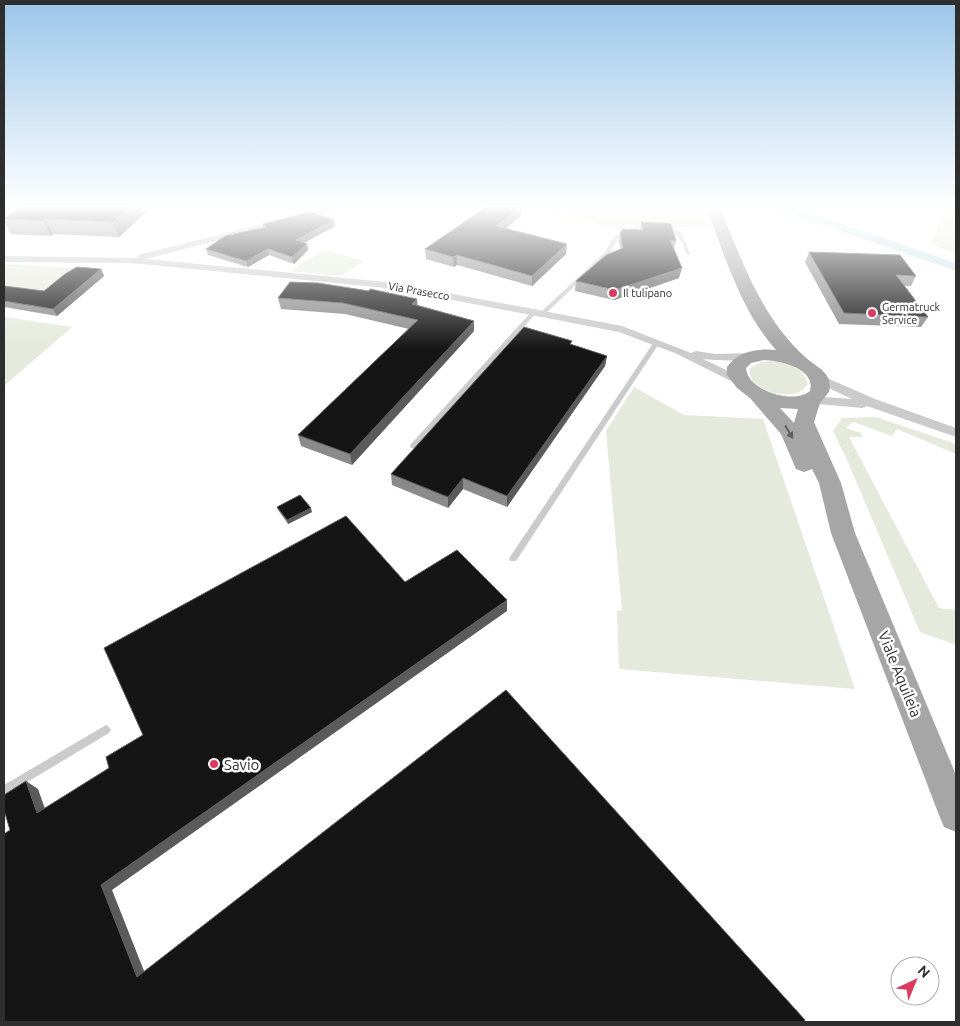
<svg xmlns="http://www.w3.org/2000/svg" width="960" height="1026" font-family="Ubuntu,sans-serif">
	<rect width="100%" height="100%" fill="#fff"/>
	<path fill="#e6eadc" d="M535,205H701L709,228L626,226L620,231Z
		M946,205H956V253L931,245Z
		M324,250L364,261L341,276L290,271Z
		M4,264L82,268L47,294L4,287Z
		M4,317L72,327L4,386Z
		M770,361C785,362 804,367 808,384C798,405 745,392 750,368L761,362Z
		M634,387L684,415L763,419L855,689L619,669L617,611H622L606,431Z
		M876,417L956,444V454L897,429L892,436L853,422L846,428L861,433L862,437H849L939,608L956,610V645L920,632L847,460L833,431L842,418Z"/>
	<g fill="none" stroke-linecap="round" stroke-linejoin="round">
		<path fill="#c9e2e9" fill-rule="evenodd" d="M770,205H787L956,263V271L771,207Z"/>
		<path fill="#cbcbcb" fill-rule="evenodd" d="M208,205C238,205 268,208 298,208C306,208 313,205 321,205L300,210L210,206Z
			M634,227H649L651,228L649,229H637L618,239L609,254L545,314H541V312L605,252L614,237Z
			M663,228L680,232L686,242L690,255L686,254L682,242L676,234L663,230Z
			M535,309L537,310V312L415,448H411L410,446L411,444L533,310Z
			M657,340L660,342L516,561H510L509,559L510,557L654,342Z
			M106,725L109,727L111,730L109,733L4,796V785Z"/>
		<path fill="#cbcbcb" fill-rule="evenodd" d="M338,205H353L146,259L396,283L622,326L691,353L696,351L715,354L751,353L757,356C749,363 715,360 703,359L743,378L745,381L739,385L675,353L619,332L396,289L132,263L4,262V256L137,258L138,255Z
			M820,375L875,399L956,428V437L867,406L862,408L807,403L805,400L811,396L852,399L816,382L814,379L816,376Z"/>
		<path fill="#a6a6a6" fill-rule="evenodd" d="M705,205H719C742,260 760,316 805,357C816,367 834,373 829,392L820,403L814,422L841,483L855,533L956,775V832L944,827L939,815L831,533L819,483L812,469L804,472L796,469L781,434L750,398L737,388L727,375V367C738,351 759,348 776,350C740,310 725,255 705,205ZM764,360C780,361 816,368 810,391C794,405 747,391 746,368L751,363ZM780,408L798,409L794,423Z"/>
	</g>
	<path fill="#8a8a8a" d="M154,205L119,237L53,234L51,236L11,234L4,221V219Z
		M521,216L505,228L566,254L532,286L457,265L454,267L426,259L425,249Z
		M641,222L676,241L674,249L679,278L614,300L575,291L576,281L620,249L619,242L620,233L640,230Z
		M263,224L335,226L304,243L307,244L308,250L294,264L269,255L248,267L208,255L206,249L264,228Z
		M809,252L916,276L911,286H905L928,317L921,327L839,324L805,262Z
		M101,269L104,276L57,316L4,307V286L44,291Z
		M278,298L417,305L474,321V331L352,465L301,446L298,435L409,329L345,314L281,309Z
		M572,345L607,356L605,366L507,507L463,489L448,508L392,485L391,474Z
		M277,507L312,512L288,524L278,510Z"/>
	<path fill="#5b5b5b" d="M132,205H154L119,237L113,222Z
		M521,207V216L496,236V226Z
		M46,219L53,234L51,236L43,221Z
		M334,220L335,226L298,246L296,240Z
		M307,244L308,250L294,264L292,257Z
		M567,244L566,254L532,286V276Z
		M268,249L269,255L248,267L246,261Z
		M457,255V265L454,267L453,257Z
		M682,268L679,278L614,300L615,290Z
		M101,269L104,276L57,316L53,309Z
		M417,299L418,309L412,304Z
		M474,321V331L352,465L350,454Z
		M607,356L605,366L507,507V496Z
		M463,478V489L448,508V497Z
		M311,508L312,512L288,524L287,520Z
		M507,600V611L112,890L148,981L137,977L101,885Z
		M26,781L38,789L49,820L37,813Z"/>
	<path fill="#151515" stroke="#5b5b5b" d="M22,205H132L113,222L46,219L43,221L4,219Z
		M489,205H514L521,207L496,226L567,244L532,276L457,255L453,257L425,249Z
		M310,212L334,220L296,240L307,244L292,257L268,249L246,261L206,249L225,236L266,227L263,224Z
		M641,222L666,223L671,224L676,241L670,240L682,268L615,290L576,281L606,255L623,248L620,233L623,229L643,230Z
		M809,252L900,255L916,276L896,275L928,317L844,313Z
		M77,267L101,269L53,309L4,301V286L44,291L65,274Z
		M290,282L318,283L369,291L370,289L417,299L412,304L474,321L350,454L298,435L418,320L343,303L278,298Z
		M524,327L572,341L570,344L607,356L507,496L463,478L448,497L391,474Z
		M300,495L311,508L287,520L277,507Z
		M346,516L405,582L457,550L507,600L101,885L137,977L506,690L805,1020L804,1022H4V834L10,830L4,810V795L26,781L37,813L109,768L106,757L143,735L104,648Z"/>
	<defs><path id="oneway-solid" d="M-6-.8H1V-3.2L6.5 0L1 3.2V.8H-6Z" transform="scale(1.25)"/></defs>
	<use fill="#5e5e5e" href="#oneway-solid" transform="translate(789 432) rotate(59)"/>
	<linearGradient id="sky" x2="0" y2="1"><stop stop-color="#9bc6e8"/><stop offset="0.59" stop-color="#fff"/><stop offset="1" stop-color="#fff" stop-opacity="0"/></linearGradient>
	<rect width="960" height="349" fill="url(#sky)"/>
	<g fill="#d93b61" stroke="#fff" stroke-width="2">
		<circle cx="613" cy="293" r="5"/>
		<circle cx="872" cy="313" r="5"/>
		<circle cx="214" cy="764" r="5"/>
	</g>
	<g text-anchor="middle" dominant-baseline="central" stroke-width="5" stroke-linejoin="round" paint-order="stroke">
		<g font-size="11" fill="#2e2e2e" stroke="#fff">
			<text transform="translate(419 291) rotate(10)">Via Prasecco</text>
		</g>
		<g font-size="11" fill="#2e2e2e" stroke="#fff" text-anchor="start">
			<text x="623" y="293">Il tulipano</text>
			<text x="882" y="307">Germatruck<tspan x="882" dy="13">Service</tspan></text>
		</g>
		<g font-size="15" fill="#2e2e2e" stroke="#fff">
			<text transform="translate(900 674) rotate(68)">Viale Aquileia</text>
		</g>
		<g font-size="15" fill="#2e2e2e" stroke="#fff" text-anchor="start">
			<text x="224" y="764">Savio</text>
		</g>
	</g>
	<rect width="960" height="1026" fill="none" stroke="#2e2e2e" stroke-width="10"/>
	<g transform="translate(915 981) rotate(44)"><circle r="24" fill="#ffffff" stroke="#ababab"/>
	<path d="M0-4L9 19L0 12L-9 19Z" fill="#d93b61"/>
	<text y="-8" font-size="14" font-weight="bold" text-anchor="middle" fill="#2e2e2e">N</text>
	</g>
</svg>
